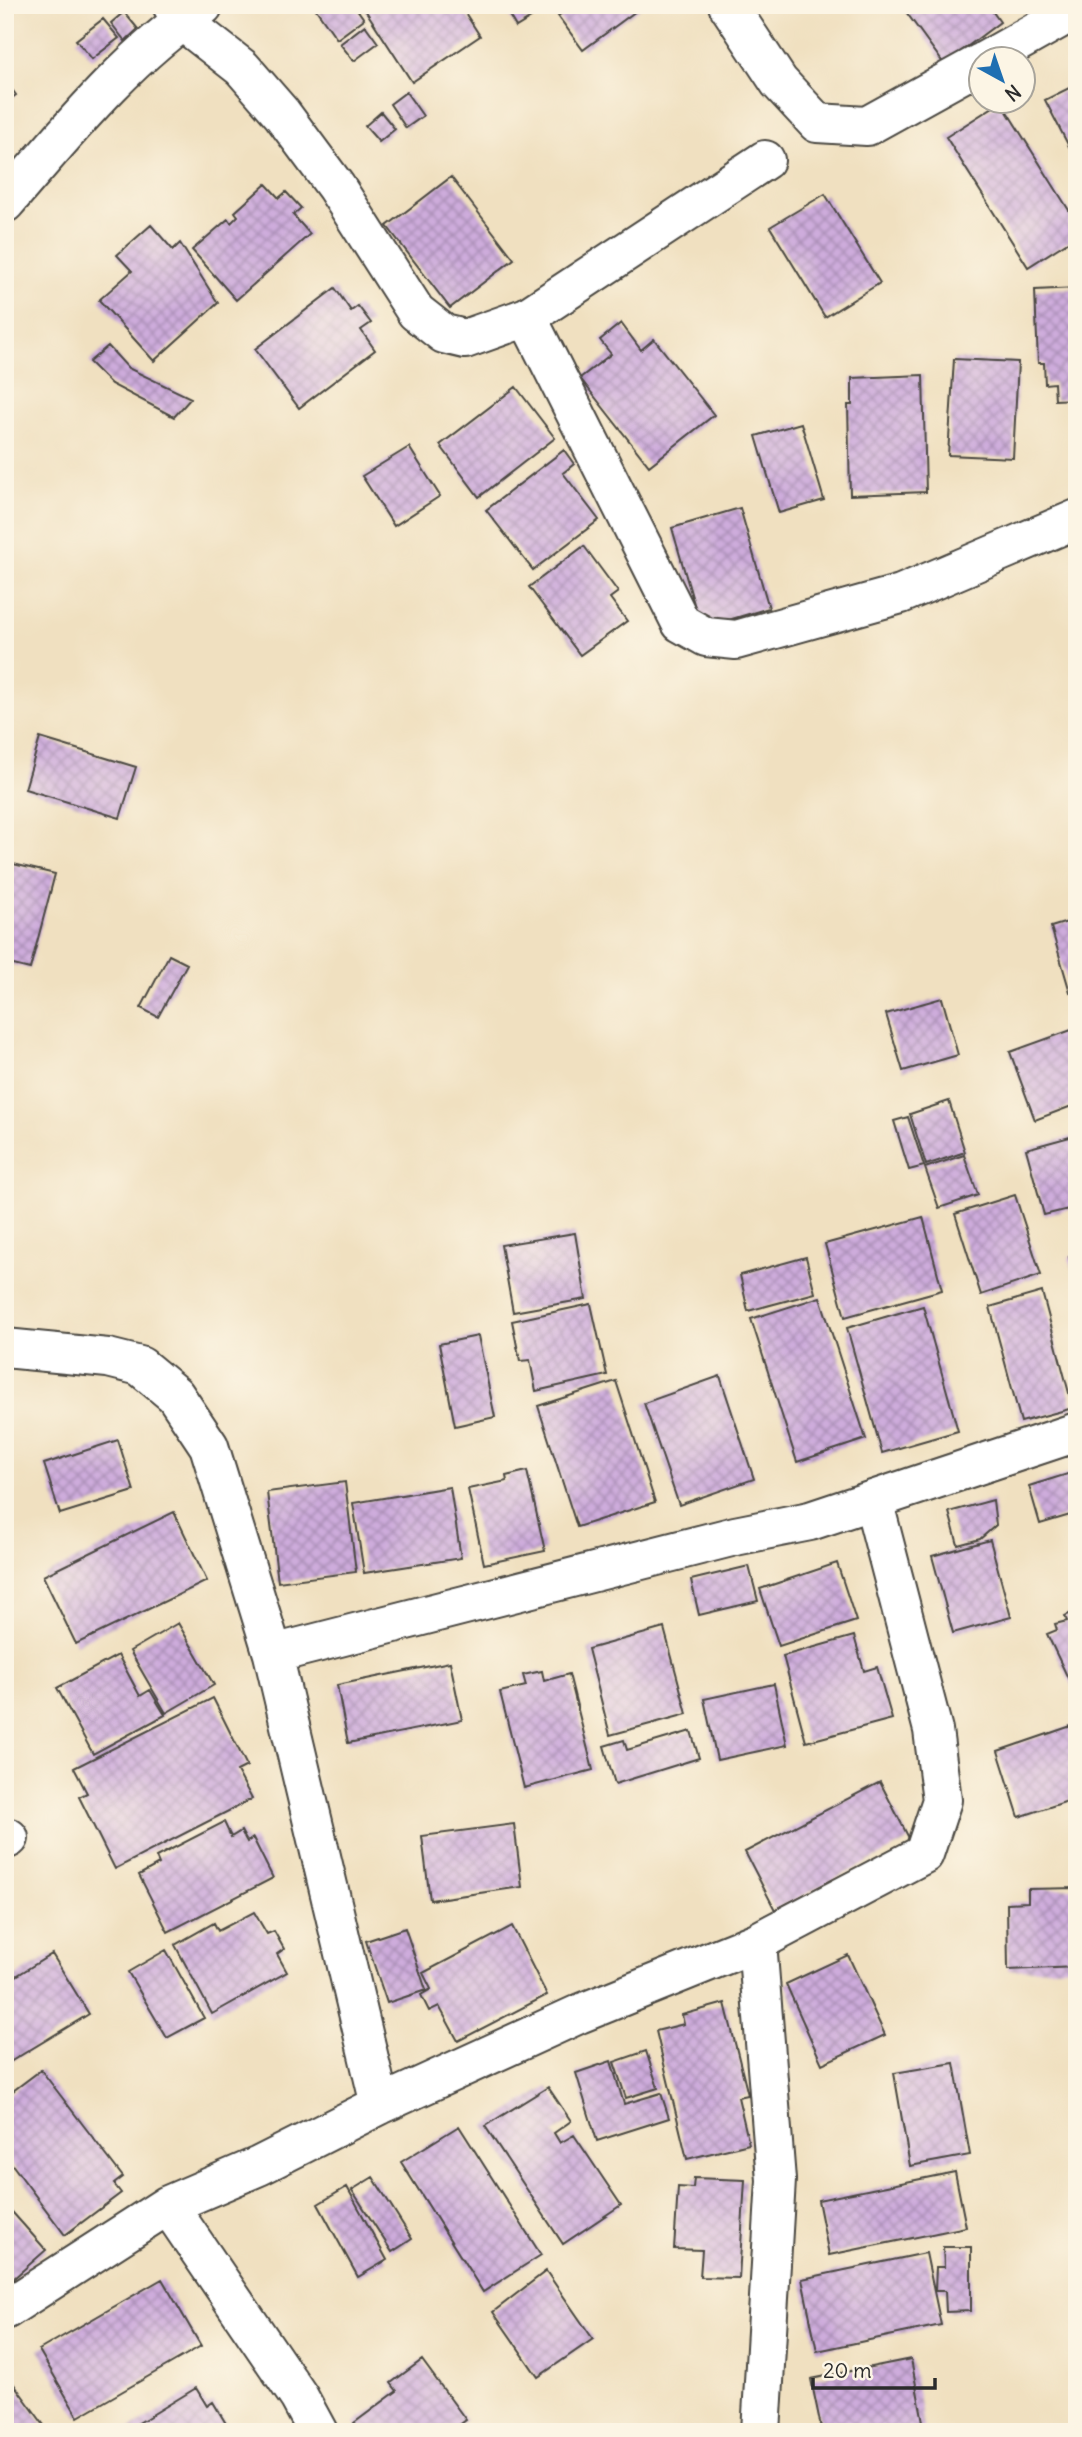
<svg xmlns="http://www.w3.org/2000/svg" width="1082" height="2437" font-family="Delius,sans-serif">
	<defs>
		<pattern id="building-cross-hatch" width="8" height="8" patternUnits="userSpaceOnUse" patternTransform="scale(1.75)"><rect width="8" height="8" fill="#ceacdc"/><path d="M0 0l8 8M0 8l8-8" fill="none" stroke="#a78cb3"/></pattern>
	</defs>
	<rect width="100%" height="100%" fill="#fcf5e5"/>
	<filter id="ink" filterUnits="userSpaceOnUse"><feTurbulence type="fractalNoise" baseFrequency=".0143" numOctaves="2"/><feDisplacementMap in="SourceGraphic" scale="14" xChannelSelector="R" yChannelSelector="G"/><feConvolveMatrix kernelMatrix="1 2 1 2 8 2 1 2 1" color-interpolation-filters="sRGB"/></filter>
	<filter id="wash" filterUnits="userSpaceOnUse"><feTurbulence type="fractalNoise" baseFrequency=".00686" numOctaves="4" result="noise"/><feDisplacementMap in="SourceGraphic" scale="28" xChannelSelector="R" yChannelSelector="G"/><feGaussianBlur stdDeviation="1.57" result="paint"/><feColorMatrix in="noise" values="0 0 0 0 0 0 0 0 0 0 0 0 0 0 0 0 0 1.4 0 .05"/><feComposite in="paint" operator="in"/></filter>
	<g filter="url(#wash)">
		<rect width="100%" height="100%" fill="#f0e0c0"/>
		<g id="blocks">
			<path fill="url(#building-cross-hatch)" d="M313,5H354L364,19L337,39Z
				M362,5H460L480,36L412,82Z
				M503,5H552L516,27Z
				M573,5H638L640,8L583,50L558,16Z
				M901,5H988L1000,22L944,64Z
				M124,12L138,29L125,41L111,23Z
				M103,19L119,38L92,59L76,40Z
				M365,25L378,43L354,61L340,44Z
				M5,80L16,95L5,103Z
				M1077,84V162L1045,100Z
				M406,92L423,116L406,128L390,104Z
				M1001,102L1077,223V236L1028,267L946,137Z
				M381,112L395,129L379,142L365,126Z
				M451,177L514,259L450,308L387,226Z
				M266,184L279,198L286,192L301,208L293,215L310,234L236,300L192,250L228,219L231,223L238,216L235,212Z
				M825,194L880,283L825,317L770,227Z
				M151,225L173,250L180,243L218,303L154,361L99,300L132,271L117,255Z
				M335,288L351,311L358,306L371,323L361,330L375,350L299,408L255,349Z
				M1077,288V399L1055,400L1054,383L1045,384L1044,363H1038L1035,290Z
				M621,323L641,350L654,339L714,415L649,466L580,378L611,354L600,340Z
				M108,346L128,368L191,398L174,417L111,384L89,362Z
				M954,359L1018,362L1013,458L948,455Z
				M923,375L926,492L850,495L848,405H852V378Z
				M516,387L555,438L479,497L440,445Z
				M801,423L824,500L779,513L756,436Z
				M409,447L440,496L394,526L362,476Z
				M564,450L574,464L563,473L599,520L533,570L486,510Z
				M740,508L769,608L701,628L672,528Z
				M584,546L618,592L610,598L627,621L580,655L529,587Z
				M40,738L136,767L120,818L25,789Z
				M5,862L55,874L30,969L5,963Z
				M1077,919V990L1070,992L1051,927Z
				M169,955L187,964L158,1017L141,1008Z
				M942,998L958,1055L903,1071L886,1014Z
				M1077,1028V1104L1035,1120L1010,1052Z
				M949,1101L965,1152L926,1165L910,1114Z
				M908,1117L924,1166L909,1170L894,1121Z
				M1077,1135V1207L1044,1215L1026,1149Z
				M964,1155L978,1195L939,1208L925,1168Z
				M1015,1195L1041,1275L981,1295L955,1214Z
				M923,1217L942,1290L845,1317L825,1244Z
				M575,1233L586,1299L513,1312L501,1245Z
				M1077,1255V1283H1076L1069,1257Z
				M806,1257L815,1293L748,1311L740,1275Z
				M1042,1292L1073,1408L1021,1422L990,1307Z
				M820,1297L866,1439L797,1462L751,1319Z
				M591,1304L607,1375L536,1391L530,1360L520,1361L512,1321Z
				M923,1306L958,1431L882,1453L847,1328Z
				M478,1336L495,1417L455,1426L439,1344Z
				M720,1376L754,1479L679,1505L644,1403Z
				M616,1381L655,1502L577,1527L538,1406Z
				M118,1440L134,1491L60,1514L44,1464Z
				M527,1471L545,1551L484,1564L468,1489L507,1481L506,1476Z
				M1077,1471V1513L1040,1524L1029,1486Z
				M345,1482L356,1572L278,1582L267,1492Z
				M450,1487L461,1558L364,1573L353,1503Z
				M993,1500L996,1525L980,1539L958,1545L949,1512Z
				M174,1512L207,1581L76,1644L43,1576Z
				M990,1540L1011,1617L953,1633L932,1556Z
				M837,1563L856,1621L779,1646L760,1589Z
				M749,1566L758,1601L699,1615L691,1580Z
				M1077,1610V1697L1047,1634L1057,1630L1055,1624L1067,1621L1065,1616Z
				M178,1623L214,1685L166,1713L130,1651Z
				M664,1628L687,1714L610,1735L588,1649Z
				M854,1636L864,1671L877,1667L892,1719L806,1742L783,1656Z
				M118,1655L140,1696L150,1690L165,1715L93,1754L57,1688Z
				M450,1662L462,1720L348,1743L337,1685Z
				M542,1671L544,1681L569,1674L593,1770L524,1788L500,1692L526,1686L523,1675Z
				M774,1684L787,1745L717,1760L704,1699Z
				M213,1698L247,1766L237,1771L252,1799L115,1869L79,1797L87,1793L74,1768Z
				M1077,1724V1798L1019,1817L998,1751Z
				M691,1731L699,1758L615,1784L604,1746L624,1740L627,1750Z
				M880,1782L910,1840L775,1910L745,1852Z
				M224,1822L231,1837L241,1831L247,1842L253,1838L273,1878L168,1932L139,1875L159,1864L156,1857Z
				M514,1824L522,1887L430,1900L422,1836Z
				M1077,1888V1967L1008,1970L1007,1903L1028,1902V1889Z
				M254,1912L267,1934L274,1931L284,1949L277,1954L287,1972L212,2014L175,1945L214,1923L218,1931Z
				M512,1926L547,1995L458,2041L439,2006L429,2011L421,1995L431,1989L423,1973Z
				M405,1928L426,1990L387,2003L366,1941Z
				M166,1950L204,2018L167,2038L128,1972Z
				M52,1954L89,2014L5,2065V1983Z
				M848,1955L885,2035L822,2064L786,1984Z
				M725,2003L748,2095L738,2097L749,2144L687,2159L656,2031L684,2024L682,2015Z
				M646,2051L658,2088L626,2098L614,2062Z
				M611,2061L624,2104L661,2093L669,2118L597,2141L576,2073Z
				M954,2063L970,2155L910,2166L894,2073Z
				M41,2070L123,2177L114,2184L121,2193L65,2235L5,2155V2097Z
				M548,2087L571,2121L554,2133L560,2143L574,2135L621,2205L563,2244L485,2126Z
				M459,2126L541,2255L483,2292L401,2162Z
				M955,2172L966,2227L829,2255L818,2200Z
				M373,2177L412,2239L392,2252L352,2190Z
				M694,2178L745,2180L739,2278L700,2277L702,2250L674,2249L678,2187L693,2188Z
				M347,2187L387,2260L358,2277L318,2204Z
				M5,2204L46,2250L5,2286Z
				M943,2247H971V2311L946,2312L945,2291H935L936,2267H944Z
				M926,2253L941,2325L817,2351L802,2279Z
				M546,2271L593,2339L538,2377L493,2312Z
				M162,2279L201,2346L78,2417L39,2350Z
				M911,2359L925,2432H822L811,2379Z
				M422,2360L466,2420L450,2432H360L354,2423L397,2391L391,2383Z
				M5,2372L49,2432H5Z
				M196,2388L207,2406L213,2402L231,2432H124Z"/>
		</g>
	</g>
	<g filter="url(#ink)">
		<use href="#blocks" fill-opacity="0" stroke="#494641" stroke-width="2"/>
		<g fill="none" stroke-linecap="round" stroke-linejoin="round">
			<g stroke="#494641" stroke-width="42">
				<path id="minor" d="M172,5L182,21L242,68L282,114L336,187L416,312L444,334L465,339L527,317L765,160
					M728,5L779,82L817,123L867,126L981,63
					M986,60L1077,9
					M5,203C66,133 125,59 203,6
					M527,317L681,623L706,637L736,640L901,594L1077,519
					M5,1348L108,1358L140,1366L175,1395L209,1446L273,1654L735,1536L810,1521L1077,1432
					M273,1654L380,2105
					M5,1840L9,1838
					M757,1942L776,2180L761,2432
					M168,2205L299,2397L318,2432
					M5,2310L168,2205L259,2166L380,2105L579,2014L757,1942L924,1854L942,1800L933,1730L873,1500"/>
			</g>
			<use href="#minor" stroke="#fff" stroke-width="38"/>
		</g>
	</g>
	<rect width="1082" height="2437" fill="none" stroke="#fcf5e5" stroke-width="28"/>
	<g transform="translate(1002 80) rotate(140)"><circle r="33" fill="#fcf5e5" stroke="#a8a49b" stroke-width="2"/>
	<path d="M0-5L12 26L0 18L-12 26Z" fill="#1f6fb2"/>
	<text y="-10" font-size="19" font-weight="bold" text-anchor="middle" fill="#2b2b2b">N</text>
	</g>
	<path d="M813 2378v10h122v-10" fill="none" stroke="#2b2b2b" stroke-width="3.5"/>
	<text x="823" y="2378" font-size="21" fill="#2b2b2b" stroke="#fcf5e5" stroke-width="5" paint-order="stroke">20 m</text>
</svg>
